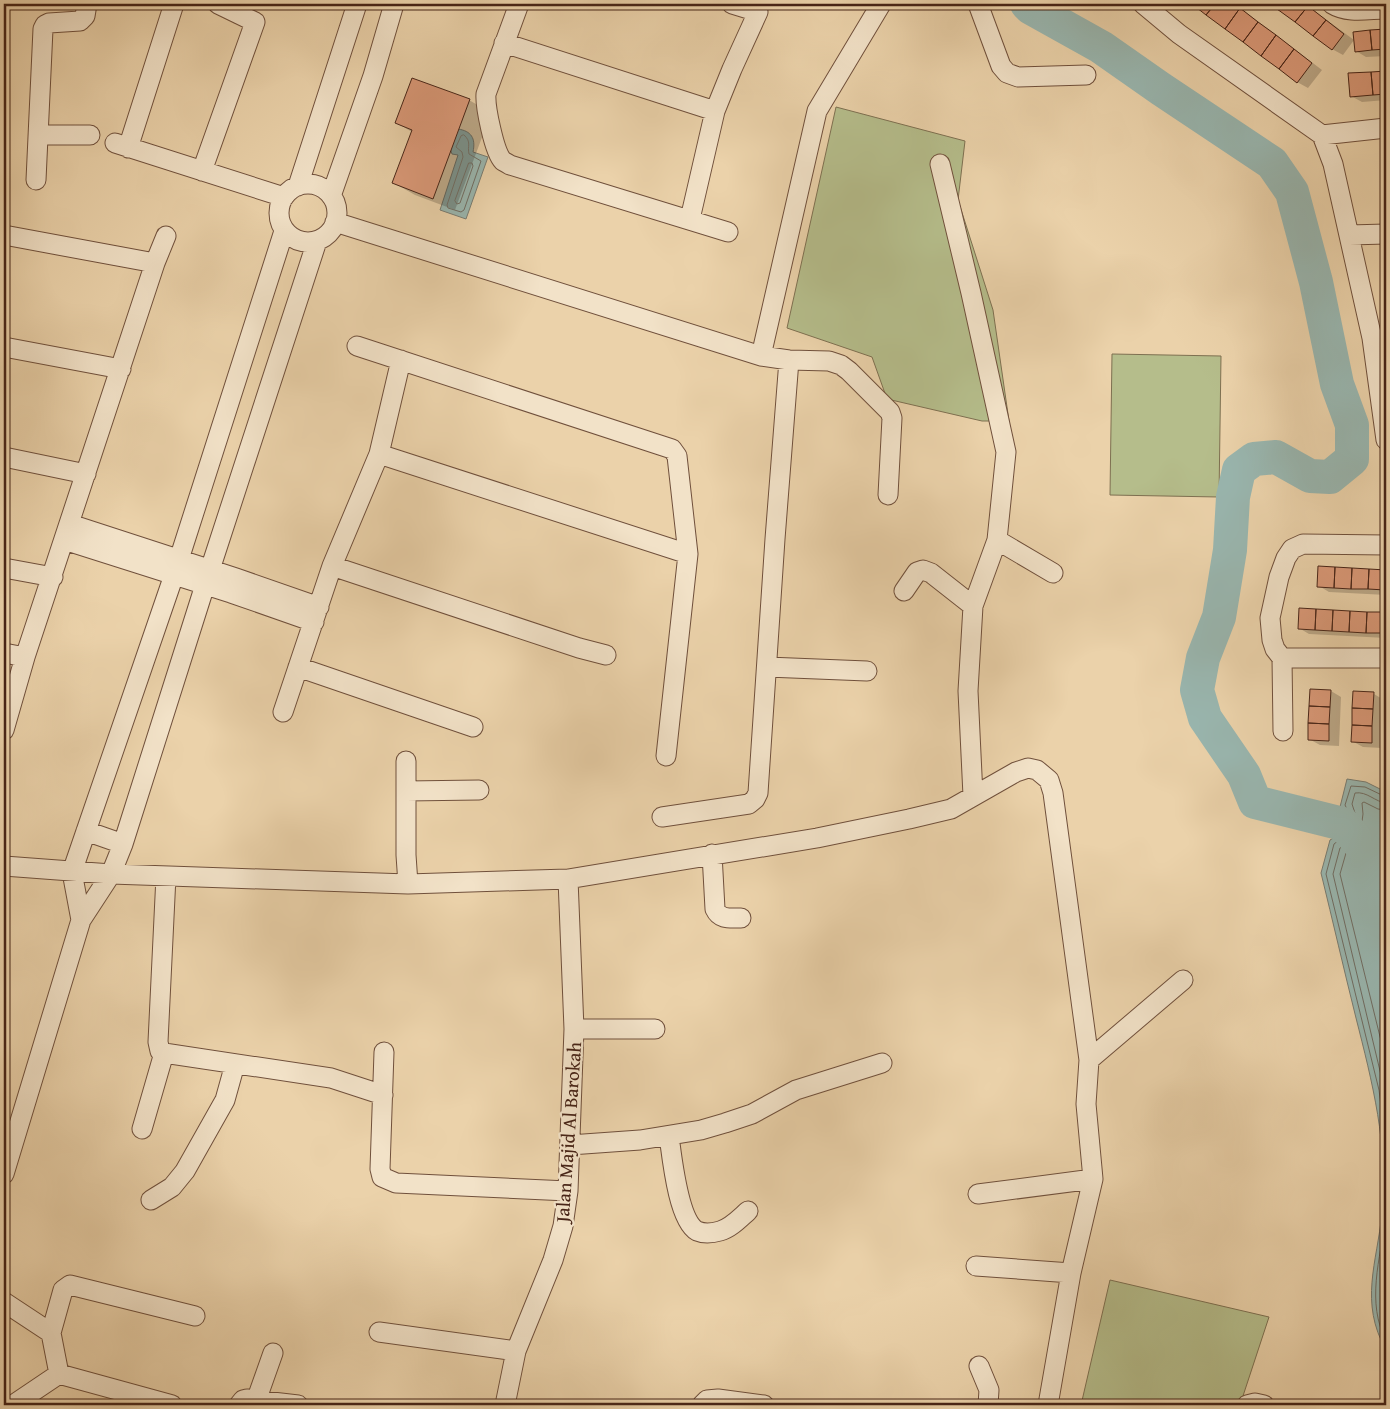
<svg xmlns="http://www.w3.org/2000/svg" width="1390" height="1409" font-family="'Gentium Book Plus',serif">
	<rect width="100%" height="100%" fill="#ebd2aa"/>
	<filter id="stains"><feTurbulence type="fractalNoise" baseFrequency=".004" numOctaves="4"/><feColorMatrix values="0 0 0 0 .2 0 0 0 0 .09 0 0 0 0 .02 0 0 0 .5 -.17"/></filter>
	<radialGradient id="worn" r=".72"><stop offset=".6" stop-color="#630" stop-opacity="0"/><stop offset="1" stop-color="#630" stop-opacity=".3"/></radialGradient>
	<path fill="#b5bd8b" stroke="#7e7051" d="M836,107L965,141L958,200L993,310L1009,421H982L887,399L872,357L787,328Z
		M1112,354L1221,356L1219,497L1110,495Z
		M1110,1280L1269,1317L1240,1405H1081Z"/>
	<path fill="#99b6af" stroke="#787c72" d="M458,129C471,131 476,138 473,152L488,157L466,219L440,210L458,155L452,154L450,148Z
		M1347,779L1366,782L1386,792V1350C1359,1302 1377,1263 1382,1213C1389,1147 1372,1081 1356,1018C1344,970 1333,922 1321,873L1330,840C1343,833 1343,826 1344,813L1340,807Z"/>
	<path fill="#0003" d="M1194,4H1235L1322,70L1308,88L1297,82Z
		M1272,4H1305L1354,40L1343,55L1332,49Z
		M1386,31V56L1366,57L1356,51L1354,33Z
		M1386,72V100L1362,102L1351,96L1349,75Z
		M469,100L491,113L455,210L415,195L394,183L412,132L397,123Z
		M1319,568L1386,571V595L1329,592L1319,586Z
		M1300,609L1386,614V638L1309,634L1299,628Z
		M1331,691L1341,697L1339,746L1320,745L1309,739Z
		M1374,694L1384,700L1382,748L1363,747L1352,741Z"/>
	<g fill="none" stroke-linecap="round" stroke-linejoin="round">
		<path stroke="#706d63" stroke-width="1" d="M464,135C472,142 467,146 469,154L481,161L464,210L461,212L448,208L447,205L463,157L462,152L456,147L461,136Z
			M469,163H472L473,166L460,203L457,204L455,201Z
			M1386,797L1365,787L1351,786L1345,805C1353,820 1348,834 1334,844L1326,874L1379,1090L1386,1146
			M1386,803C1375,802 1367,791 1355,793L1352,804L1355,813L1354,827L1348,842L1340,848L1333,874L1386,1096
			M1386,810L1378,809L1364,802L1362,803L1363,814L1361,829L1355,845L1346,853L1340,874L1386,1061
			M1386,1219C1380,1257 1366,1304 1386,1340
			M1386,1260C1383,1281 1380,1302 1386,1323"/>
		<path stroke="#99b6af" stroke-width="34" d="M1027,4L1031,8L1101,47L1161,89L1272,163L1292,192L1316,282L1337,384L1352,425V459L1330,477L1310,476L1276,457L1254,459L1239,470L1233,497L1230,550L1219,617L1203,658L1197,690L1205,718L1244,775L1255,802L1343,824L1366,851L1386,948"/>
	</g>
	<path fill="#db9978" stroke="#472417" d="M1192,4H1215L1206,15Z
		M1215,4H1234L1240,8L1225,29L1206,15Z
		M1280,4H1305L1308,6L1295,22L1277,9Z
		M1308,6L1326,20L1313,36L1295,22Z
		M1240,8L1258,22L1243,42L1225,29Z
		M1326,20L1344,34L1332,50L1313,36Z
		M1258,22L1276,35L1261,56L1243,42Z
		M1386,29V49L1372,50L1370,30Z
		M1370,30L1372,50L1355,52L1353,32Z
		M1276,35L1294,49L1279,69L1261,56Z
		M1294,49L1312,63L1297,83L1279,69Z
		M1386,71V94L1373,95L1371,72Z
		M1371,72L1373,95L1350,97L1348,73Z
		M412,78L470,99L433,199L392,183L412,130L395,123Z
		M1318,566L1335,567L1334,588L1317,587Z
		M1335,567L1352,568L1351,589L1334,588Z
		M1352,568L1369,569L1368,589H1351Z
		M1369,569L1386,570L1385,590L1368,589Z
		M1299,608L1316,609L1315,630L1298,629Z
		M1316,609L1333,610L1332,631L1315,630Z
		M1333,610L1350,611L1349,632L1332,631Z
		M1350,611L1367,612L1366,633L1349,632Z
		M1367,612H1384L1383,633H1366Z
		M1310,689L1331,690L1330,707L1309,706Z
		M1353,691L1374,692L1373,709L1352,708Z
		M1309,706L1330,707L1329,724L1308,723Z
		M1352,708L1373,709L1372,726L1352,725Z
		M1308,723L1329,724V741L1308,740Z
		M1352,725L1372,726V743L1351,742Z"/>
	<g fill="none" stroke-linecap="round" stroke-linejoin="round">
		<g stroke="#70503c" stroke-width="21">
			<path id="minor" d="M519,4L486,94C485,106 494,152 503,161C505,162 507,163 510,165L728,232
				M978,4L1001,66L1007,73L1018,77L1086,75
				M1143,4L1179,34L1322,135L1333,164L1372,338L1386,440
				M1332,4C1348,14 1369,9 1386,9
				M504,43L715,111
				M38,135H90
				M1322,135L1386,128
				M115,143L284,197
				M128,148L173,7
				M940,164L971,293L1006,452L997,540L973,606L968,691L973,796
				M202,171L255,22L218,4
				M36,180L43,29L45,25L49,23L80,21L85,16L87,4
				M279 213a29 29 0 1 1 58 0a29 29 0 1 1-58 0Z
				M298,186L357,4
				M331,196L373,76L394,4
				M690,219L715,111L732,69L758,12L732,4
				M335,222L761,356L789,360L829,361L841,365L849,371L890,412L892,418L888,495
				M4,235L155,263
				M1349,235L1386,234
				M357,346L672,449L677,456L688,554L666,756
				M4,347L121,369
				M761,356L817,111L881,4
				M379,454L688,554
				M4,457L86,474
				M70,524L236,578L319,607
				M64,540L231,593L314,622
				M997,540L1053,573
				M332,566L579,648L606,655
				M4,568L53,577
				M904,591L917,572L923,570L931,573L973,606
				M4,653L25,657
				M1282,658H1386
				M298,667L473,727
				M767,667L867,671
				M283,712L332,566L379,454L401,360
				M4,730L25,657L155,263L166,236
				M1283,731L1282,658L1275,649L1272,640L1270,618L1279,577L1286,558L1292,549L1303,544L1386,545
				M406,761V855L408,884
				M406,791L479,790
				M662,817L749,804L755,799L758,793L775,539L789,360
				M86,831L123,844
				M712,854L715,909C720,920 730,918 741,918
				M4,866L111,874L408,884L568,879L817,838L909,819L951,809L1016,772L1028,768L1037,770L1049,780L1053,793L1089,1060L1086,1104L1093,1179L1071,1273L1048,1405
				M166,876L158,1042L160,1051L164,1053L331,1078L383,1095
				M81,920L72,872L174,575L284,231
				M574,1029H655
				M384,1052L380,1169L382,1177L396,1183L568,1191
				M1089,1060L1183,980
				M142,1129L164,1053
				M669,1136C672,1157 678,1220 697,1231C704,1234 713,1233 720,1231C731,1228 740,1218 748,1211
				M570,1145L640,1140L701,1130L725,1123L752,1114L796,1090L882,1063
				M4,1174L81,920L111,874L123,844L205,585L317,241
				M978,1194L1093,1179
				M151,1200L172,1187L185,1171L225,1100L235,1064
				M976,1266L1071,1273
				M4,1302L51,1333
				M379,1332L516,1351
				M979,1366L989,1390L988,1405
				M59,1374L51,1333L63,1290L70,1285L195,1316
				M256,1401L273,1353
				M13,1405L59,1374L172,1405
				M239,1405L243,1400L247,1399L298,1405
				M505,1405L516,1351L553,1260L563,1226L568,1191L574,1029L568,879
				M702,1405L707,1400L718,1399L764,1405
				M1247,1405L1255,1403L1264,1405"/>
		</g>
		<use href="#minor" stroke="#f2e2c8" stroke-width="19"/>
	</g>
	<g text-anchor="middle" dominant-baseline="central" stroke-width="4.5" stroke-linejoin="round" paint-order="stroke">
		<g font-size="19" fill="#472417" stroke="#f2e2c8">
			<text transform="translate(568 1132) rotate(-86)">Jalan Majid Al Barokah</text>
		</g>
	</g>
	<rect width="1390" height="1409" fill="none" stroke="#ebd2aa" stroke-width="20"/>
	<rect x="5" y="5" width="1380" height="1399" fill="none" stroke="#472417" stroke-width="2.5"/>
	<rect x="10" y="10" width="1370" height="1389" fill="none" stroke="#472417"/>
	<rect width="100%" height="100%" filter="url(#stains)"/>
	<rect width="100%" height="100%" fill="url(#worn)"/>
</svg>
